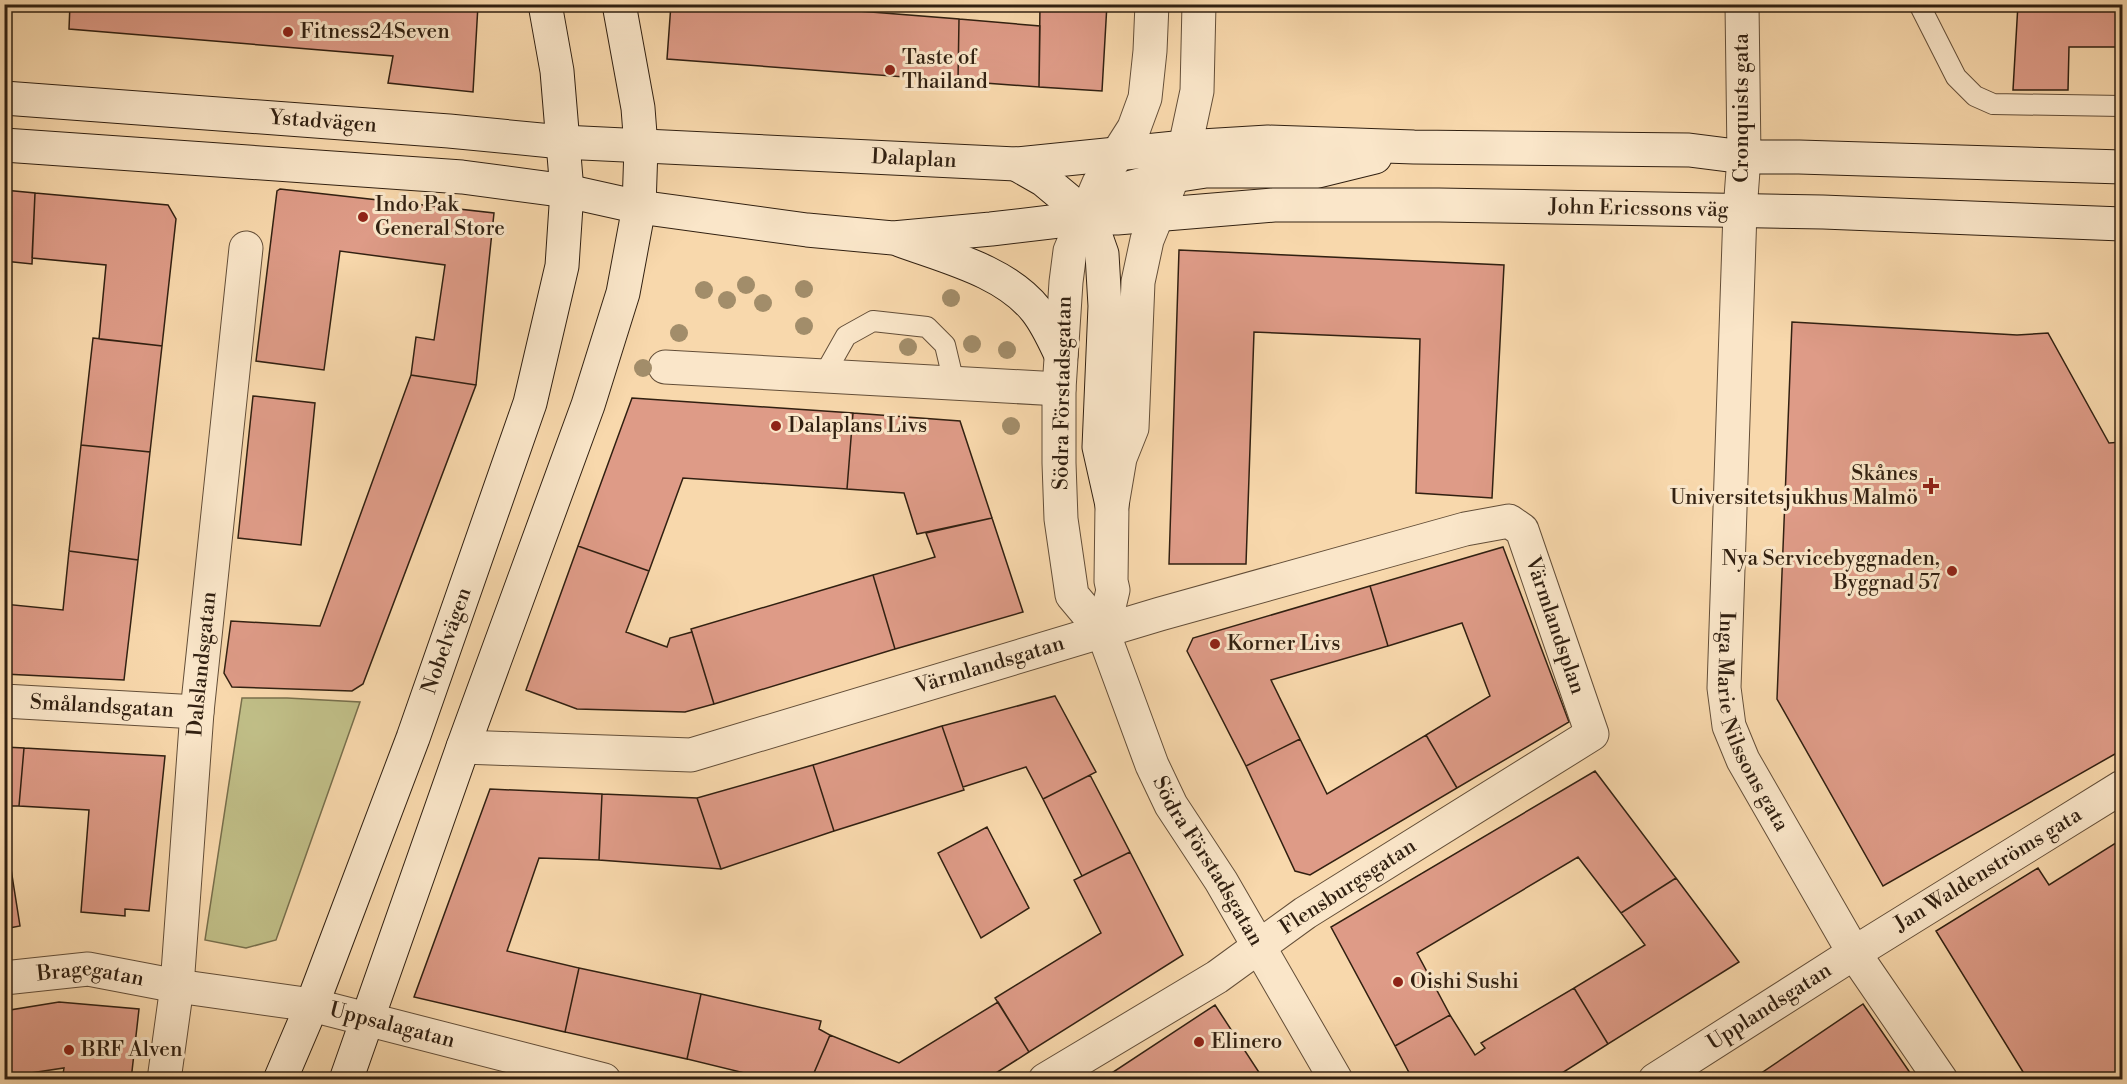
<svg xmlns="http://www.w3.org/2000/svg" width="2127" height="1084" font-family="'Libre Bodoni',serif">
	<rect width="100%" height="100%" fill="#f8d8ac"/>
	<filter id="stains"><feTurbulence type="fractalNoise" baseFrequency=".00333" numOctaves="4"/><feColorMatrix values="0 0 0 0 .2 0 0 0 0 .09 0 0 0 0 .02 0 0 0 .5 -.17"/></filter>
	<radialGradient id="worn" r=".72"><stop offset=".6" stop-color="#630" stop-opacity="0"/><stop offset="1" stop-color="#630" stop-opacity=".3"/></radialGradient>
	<path fill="#c0be87" stroke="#786f4c" stroke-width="1.5" d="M242,698H287L360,702L276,940L246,948L205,940Z"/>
	<path fill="#de9b87" stroke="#312011" stroke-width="1.5" d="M70,4L478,5L473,92L388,83L393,56L69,29Z
		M671,4H770L959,19L958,81L667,59Z
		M1040,4H1107L1102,91L1039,87Z
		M2018,4H2122V47H2069L2068,90H2013Z
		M959,19L1040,26L1039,87L958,81Z
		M280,189L494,213L476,385L411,375L416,337L434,340L445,265L340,251L324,370L256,361L277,191Z
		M4,190L35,193L32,264L4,261Z
		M35,193L168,205L176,219L162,346L99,339L106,265L32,258Z
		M1179,250L1504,265L1492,498L1416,493L1420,339L1254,332L1246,564H1169Z
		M1792,322L2017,335L2048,333L2109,443L2122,442V750L1883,886L1777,699Z
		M93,338L162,346L150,452L81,445Z
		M411,375L476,385L363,684L352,691L232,687L224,673L231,621L320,626Z
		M253,396L315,403L301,545L238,538Z
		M632,398L853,413L847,489L683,478L649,571L578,546Z
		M853,413L960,421L992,518L917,534L904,493L847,489Z
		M81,445L150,452L138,560L69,551Z
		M992,518L1023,612L895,649L873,575L935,557L926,533Z
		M578,546L649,571L626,632L667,647L670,638L692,632L714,704L685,712L577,709L526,690Z
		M1503,547L1569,722L1457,788L1426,735L1490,696L1462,623L1388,646L1370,586Z
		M69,551L138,560L124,680L4,674V604L63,610Z
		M873,575L895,649L714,704L691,629Z
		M1370,586L1388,646L1271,680L1300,739L1246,766L1187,651L1193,638Z
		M1055,696L1096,772L1043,799L1026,767L963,787L942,726Z
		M942,726L964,790L834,831L813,765Z
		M1426,735L1457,788L1310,875L1295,871L1246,766L1300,739L1327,794Z
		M4,747L24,748L19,806H4Z
		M24,748L165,756L149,911L125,909V916L81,912L89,810L19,806Z
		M813,765L834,831L721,869L697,798Z
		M1595,771L1676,878L1621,913L1578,857L1417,953L1450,1015L1395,1046L1331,927Z
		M1090,775L1130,852L1082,876L1043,799Z
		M490,789L602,794L599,860L539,858L507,951L579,968L565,1032L414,997Z
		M602,794L697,798L721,869L599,860Z
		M987,827L1029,908L981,938L938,853Z
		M2122,839V1080H2028L1936,931L2038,868L2049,885Z
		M1130,852L1183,955L1029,1052L995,998L1101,933L1074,880Z
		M11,869L20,926L4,929V870Z
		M1676,878L1739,962L1608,1044L1574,988L1645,945L1621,913Z
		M579,968L701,994L687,1059L565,1032Z
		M1574,988L1608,1044L1551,1080H1413L1395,1046L1450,1015L1475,1055L1485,1048L1481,1043Z
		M701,994L821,1021L819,1029L830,1035L811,1080H773L687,1059Z
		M59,1002L139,1009L131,1080H62L64,1068L4,1077V1011Z
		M998,1002L1029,1052L985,1080H811L830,1035L899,1063Z
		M1863,1004L1915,1080H1751Z
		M1215,1005L1264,1080H1101Z"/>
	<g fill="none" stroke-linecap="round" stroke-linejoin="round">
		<g stroke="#634e38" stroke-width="22">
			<path id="service" d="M1919,4L1956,77L1975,96L1993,104L2122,106
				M824,375L846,336L873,321L927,327L945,345L954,383"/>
		</g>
		<g stroke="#634e38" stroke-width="35">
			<g id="minor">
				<path id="s1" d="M1742,4L1744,157L1740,211L1724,688L1729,726L1743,760L1854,953L1941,1080"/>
				<path d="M665,367L1059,389"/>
				<path id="s2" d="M4,701L197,712"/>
				<path id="s3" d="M463,747L691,755L1160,614L1465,529L1509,521L1522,530L1592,734L1305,913L1217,977L1045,1080"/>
				<path id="s4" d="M4,978L88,969L177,986L312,1005L604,1080"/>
				<path id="s5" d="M164,1080L177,986L197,712L246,248"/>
				<path id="s6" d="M1655,1080L1854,953L2122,787"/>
			</g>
		</g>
		<g stroke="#634e38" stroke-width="35">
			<g id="tertiary">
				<path id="s7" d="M1152,4L1150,51L1145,98L1134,128L1099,183L1084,218L1070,251L1066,282L1059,389V463L1061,519L1072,595L1103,632L1152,765L1171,805L1221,881L1336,1080"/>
				<path d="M1103,632L1113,590L1111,581L1112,505L1120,458L1132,428L1138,282L1147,240L1185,147L1197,91L1199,4"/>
			</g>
		</g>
		<g stroke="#312011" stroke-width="35">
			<g id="secondary">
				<path id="s8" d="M4,98L449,131L562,142L1016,164L1185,147L1268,142L1414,147L1689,150L1744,157H1799L2122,167"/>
				<path id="s9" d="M4,145L462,177L567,191L639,207L807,230L893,238L991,229L1084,218H1117L1274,205H1439L1823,212L2122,224"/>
				<path d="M1016,164L1044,180L1068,200L1095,234L1102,254L1105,306L1099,447L1112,505"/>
				<path d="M1084,218L1109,199L1132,187L1173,176L1206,171H1318L1375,157"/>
				<path d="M900,240C946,257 1005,271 1036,310C1047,324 1054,340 1061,355"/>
				<path id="s10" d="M280,1080L312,1005L413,738L530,403L562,266L567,191L557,71L545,4"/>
				<path d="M346,1080L463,747L588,405L623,293L639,207L641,147L638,108L619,4"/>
			</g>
		</g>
		<use href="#service" stroke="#fae6c9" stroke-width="20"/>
		<use href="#minor" stroke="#fae6c9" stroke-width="33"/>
		<use href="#tertiary" stroke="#fae6c9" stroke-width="33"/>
		<use href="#secondary" stroke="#fae6c9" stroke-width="33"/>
	</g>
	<g fill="#a28d6a">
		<circle cx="746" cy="285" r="9"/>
		<circle cx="804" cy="289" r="9"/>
		<circle cx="704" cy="290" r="9"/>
		<circle cx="951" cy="298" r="9"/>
		<circle cx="727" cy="300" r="9"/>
		<circle cx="763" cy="303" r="9"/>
		<circle cx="804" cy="326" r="9"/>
		<circle cx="679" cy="333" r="9"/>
		<circle cx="972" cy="344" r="9"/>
		<circle cx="908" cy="347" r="9"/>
		<circle cx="1007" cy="350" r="9"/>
		<circle cx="643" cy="368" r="9"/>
		<circle cx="1011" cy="426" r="9"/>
	</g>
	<g fill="#8f2418" stroke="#fae6c9" stroke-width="2">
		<circle cx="288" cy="32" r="6"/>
		<circle cx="890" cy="70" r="6"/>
		<circle cx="363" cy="217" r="6"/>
		<circle cx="776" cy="426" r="6"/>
		<path d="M1928 477h6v6h6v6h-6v6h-6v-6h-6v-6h6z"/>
		<circle cx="1952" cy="571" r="6"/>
		<circle cx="1215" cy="644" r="6"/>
		<circle cx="1398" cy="982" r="6"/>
		<circle cx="1199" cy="1042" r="6"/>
		<circle cx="69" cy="1050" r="6"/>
	</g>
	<g text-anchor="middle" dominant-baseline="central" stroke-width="6" stroke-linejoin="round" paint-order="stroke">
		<g font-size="21" fill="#312011" stroke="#fae6c9" text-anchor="start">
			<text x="300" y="32">Fitness24Seven</text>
			<text x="902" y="58">Taste of<tspan x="902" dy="24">Thailand</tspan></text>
			<text x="375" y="205">Indo Pak<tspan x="375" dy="24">General Store</tspan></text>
			<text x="788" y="426">Dalaplans Livs</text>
			<text x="1918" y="474" text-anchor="end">Skånes<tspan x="1918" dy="24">Universitetsjukhus Malmö</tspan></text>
			<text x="1940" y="559" text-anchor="end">Nya Servicebyggnaden,<tspan x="1940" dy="24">Byggnad 57</tspan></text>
			<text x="1227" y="644">Korner Livs</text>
			<text x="1410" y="982">Oishi Sushi</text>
			<text x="1211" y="1042">Elinero</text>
			<text x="81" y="1050">BRF Alven</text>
		</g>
		<g font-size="21" fill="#312011" stroke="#fae6c9">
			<text transform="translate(1742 108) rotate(-90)">Cronquists gata</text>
			<text stroke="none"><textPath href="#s8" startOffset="320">Ystadvägen</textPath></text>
			<text stroke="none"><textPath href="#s8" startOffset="912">Dalaplan</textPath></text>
			<text stroke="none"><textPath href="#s9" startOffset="1642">John Ericssons väg</textPath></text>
			<text transform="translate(1063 393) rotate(-89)">Södra Förstadsgatan</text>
			<text stroke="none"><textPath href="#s3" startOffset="1196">Värmlandsplan</textPath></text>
			<text stroke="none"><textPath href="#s10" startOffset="470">Nobelvägen</textPath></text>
			<text stroke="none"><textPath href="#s5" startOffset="418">Dalslandsgatan</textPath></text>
			<text stroke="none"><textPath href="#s3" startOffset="540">Värmlandsgatan</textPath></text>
			<text stroke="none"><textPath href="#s2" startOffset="98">Smålandsgatan</textPath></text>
			<text stroke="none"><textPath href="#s1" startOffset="724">Inga Marie Nilssons gata</textPath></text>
			<text stroke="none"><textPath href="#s7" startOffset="912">Södra Förstadsgatan</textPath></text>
			<text stroke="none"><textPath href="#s6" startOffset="394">Jan Waldenströms gata</textPath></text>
			<text transform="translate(1348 887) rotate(-33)">Flensburgsgatan</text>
			<text stroke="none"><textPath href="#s4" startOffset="87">Bragegatan</textPath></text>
			<text stroke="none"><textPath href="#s6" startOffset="136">Upplandsgatan</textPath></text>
			<text stroke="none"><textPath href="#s4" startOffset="394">Uppsalagatan</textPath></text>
		</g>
	</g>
	<rect width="2127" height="1084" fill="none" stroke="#f8d8ac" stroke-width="24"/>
	<rect x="6" y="6" width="2115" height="1072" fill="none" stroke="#312011" stroke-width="3"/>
	<rect x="12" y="12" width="2103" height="1060" fill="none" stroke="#312011" stroke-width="1.5"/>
	<rect width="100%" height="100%" filter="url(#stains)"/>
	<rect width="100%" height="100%" fill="url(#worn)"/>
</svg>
